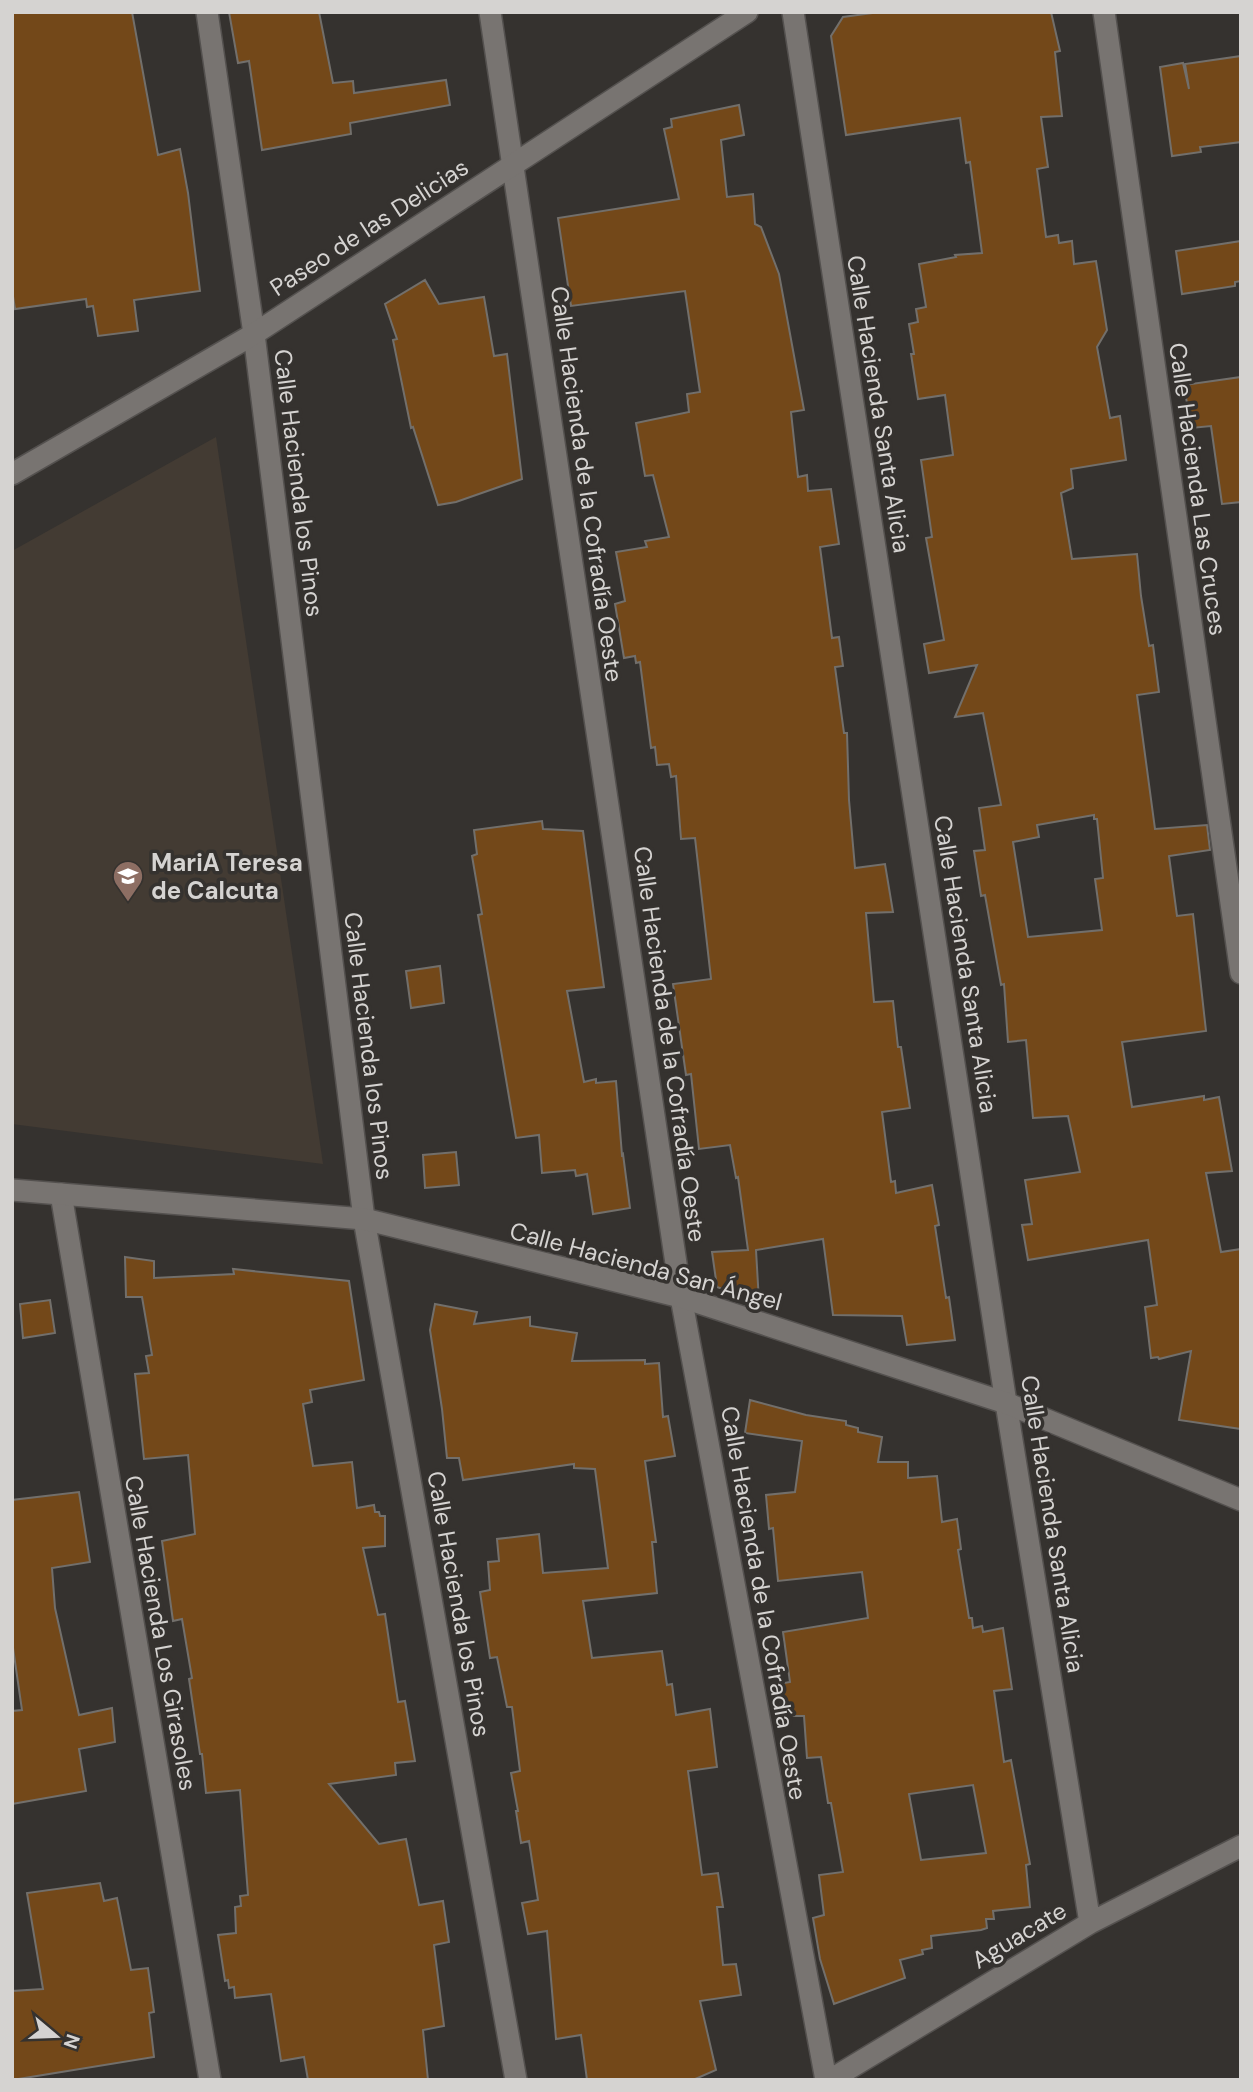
<svg xmlns="http://www.w3.org/2000/svg" width="1253" height="2092" font-family="'DM Sans',sans-serif">
	<rect width="100%" height="100%" fill="#35322f"/>
	<path fill="#433b33" d="M216,437L323,1164L12,1124V551Z"/>
	<path fill="#734819" stroke="#726f6b" stroke-width="2" fill-rule="evenodd" d="M12,12H132L158,155L180,149L188,193L200,291L134,300L138,331L98,336L93,306L87,307L86,299L15,309L12,290Z
		M229,12H319L333,83L353,81L354,93L446,80L450,105L350,123L351,134L262,150L249,61L238,63Z
		M880,12H1051L1060,51L1055,52L1062,116L1041,117L1048,167L1037,169L1046,237L1058,235L1059,243L1072,241L1074,264L1096,261L1107,330L1097,347L1110,418L1120,416L1126,460L1071,469L1073,488L1061,493L1072,559L1137,554L1141,596L1149,646L1153,645L1159,692L1137,695L1155,829L1207,825L1210,850L1169,856L1177,916L1193,914L1206,1031L1122,1042L1132,1107L1204,1096V1100L1219,1097L1232,1171L1206,1173L1221,1252L1241,1249V1429L1179,1420L1191,1351L1159,1359L1158,1357L1151,1358L1145,1307L1157,1305L1148,1240L1028,1260L1022,1225L1032,1224L1025,1180L1080,1172L1068,1116L1033,1118L1026,1040L1008,1042L1004,984L1001,985L985,895L981,896L974,851L985,850L979,808L1001,805L983,713L955,717L977,665L929,673L924,644L944,640L926,538L932,537L921,460L953,455L945,395L918,399L911,354H914L909,324L918,322L916,309L926,307L919,264L956,257L955,255L982,253L970,162L966,163L960,118L846,135L831,36L843,17ZM1094,815V819H1097L1103,878L1095,879L1102,930L1028,937L1013,842L1039,837L1037,825Z
		M1241,56V142L1200,147L1201,152L1172,156L1160,67L1183,63L1189,89L1185,64Z
		M739,105L744,135L721,140L727,197L753,194L755,224L761,227L779,274L804,410L791,412L798,477L807,475L808,491L831,489L839,544L820,547L832,638L839,637L843,666L835,667L844,733H847L849,800L855,868L885,864L893,912L866,913L874,1002L893,1001L898,1047H901L910,1108L882,1112L891,1182L895,1181L896,1193L932,1185L939,1225L935,1226L946,1298L949,1297L955,1340L907,1345L902,1316L833,1315L823,1239L756,1250L759,1302L717,1287L712,1252L748,1250L738,1177L736,1178L730,1145L699,1149L691,1074L686,1075L673,984L711,979L695,838L681,839L676,776L671,777L669,764L657,765L655,747L651,748L640,662L636,663L635,656L624,658L615,604L625,601L616,552L647,547L645,541L669,537L653,475L645,476L636,423L689,412L687,394L700,392L685,291L571,306L558,218L679,199L664,129L672,127L671,119Z
		M1241,241V281L1235,282V286L1182,294L1176,251Z
		M425,280L439,304L484,297L494,356L507,354L522,479L456,502L438,505L413,427L411,428L393,340L397,339L385,304Z
		M1241,377V502L1222,504L1211,426L1191,428L1184,385Z
		M542,821L543,829L583,831L604,987L567,991L584,1082L596,1079V1083L616,1081L622,1155L623,1154L630,1208L593,1214L587,1174L576,1176L575,1170L542,1173L539,1135L516,1138L478,915L482,914L472,856L477,854L474,830Z
		M440,966L444,1003L411,1008L406,971Z
		M456,1152L459,1185L425,1188L423,1155Z
		M125,1257L154,1261V1278L234,1274L233,1269L349,1281L364,1380L310,1390L312,1402L303,1404L313,1466L352,1462L357,1508L374,1505L375,1512H379L380,1516H385V1546L363,1548L378,1615L385,1614L398,1702L405,1701L415,1761L395,1763L396,1775L329,1784L379,1844L406,1839L419,1905L443,1901L449,1942L434,1945L444,2026L423,2030L428,2080H308L304,2057L281,2061L271,1994L235,1998L234,1987L229,1988L228,1980L225,1981L218,1935L236,1933L235,1907L241,1906L240,1896L248,1895L240,1790L206,1793L202,1754H200L189,1679L192,1678L182,1619L173,1621L162,1541L195,1534L188,1455L144,1459L135,1374L149,1373L146,1356L152,1355L142,1297H126Z
		M50,1300L55,1333L23,1338L20,1304Z
		M435,1304L477,1312L474,1324L530,1317V1326L577,1333L572,1361L645,1360V1364L659,1363L663,1417L668,1416L675,1456L645,1461L656,1542H652L657,1593L583,1601L592,1658L662,1651L667,1685L672,1684L676,1715L710,1709L717,1767L688,1771L702,1875L718,1873L723,1907H717L723,1965L736,1964L741,1995L700,2001L716,2070L693,2080H587L581,2035L556,2039L547,1931L528,1934L522,1903L538,1900L529,1841L521,1843L516,1811H518L511,1773L520,1771L512,1707H507L497,1657L490,1658L480,1592L490,1590L488,1562L499,1561L497,1539L539,1534L543,1573L608,1568L595,1469L574,1468V1464L463,1480L459,1458H447L442,1409L430,1330Z
		M750,1400L806,1415L846,1421V1425L858,1428V1432L882,1437L878,1462H908V1478L937,1476L942,1522L957,1519L961,1549L958,1550L969,1618H972L973,1628L982,1626L983,1632L1003,1628L1012,1689L994,1691L1004,1762L1011,1760L1030,1864L1026,1865L1030,1907L993,1911L994,1919H986L987,1928L981,1930L931,1936L932,1948L922,1950L923,1954L900,1960L905,1978L834,2004L820,1959L813,1918L824,1915L819,1875L843,1872L831,1803H828L821,1757L807,1758L804,1716H783L778,1684L790,1682L783,1632L868,1618L862,1572L778,1581L773,1528L769,1529L766,1495L795,1492L802,1441L745,1433ZM973,1785L986,1853L921,1860L909,1794Z
		M79,1492L90,1562L52,1568L55,1608L79,1715L112,1708L115,1742L79,1749L86,1791L12,1804V1711L22,1710L12,1641V1500Z
		M100,1883L104,1901L117,1898L131,1970L148,1968L154,2012L149,2013L154,2057L12,2080V1991L43,1989L27,1893Z"/>
	<g fill="none" stroke-linecap="round" stroke-linejoin="round">
		<g stroke="#54514f" stroke-width="24">
			<path id="street" d="M207,12L254,334L364,1219L516,2080
				M490,12L681,1297L826,2080
				M793,12L1006,1403L1090,1923
				M1104,12L1241,973
				M61,1194L210,2080
				M830,2080L1090,1923L1241,1846"/>
		</g>
		<g stroke="#54514f" stroke-width="24">
			<path id="secondary" d="M12,474L254,334L747,12
				M12,1190L364,1219L681,1297L1006,1403L1241,1500"/>
		</g>
		<use href="#street" stroke="#787471" stroke-width="21"/>
		<use href="#secondary" stroke="#787471" stroke-width="21"/>
	</g>
	<defs>
		<g id="school-pin" transform="scale(1.575)"><path d="M0 17L-7.5 6A9.5 9.5 0 1 1 7.5 6Z" fill="#8d6e63" stroke="#35322f"/><path d="M0-5L7-2L0 1L-7-2ZM-4 1L0 2.5L4 1V4Q0 6-4 4Z" fill="#fff"/></g>
	</defs>
	<g fill-rule="evenodd">
		<use href="#school-pin" x="128" y="876"/>
	</g>
	<g text-anchor="middle" dominant-baseline="central" stroke-width="7" stroke-linejoin="round" paint-order="stroke">
		<g font-size="24" fill="#d5d3d1" stroke="#35322f">
			<text transform="translate(369 227) rotate(-33)">Paseo de las Delicias</text>
			<text transform="translate(879 404) rotate(81)">Calle Hacienda Santa Alicia</text>
			<text transform="translate(299 483) rotate(83)">Calle Hacienda los Pinos</text>
			<text transform="translate(587 484) rotate(82)">Calle Hacienda de la Cofradía Oeste</text>
			<text transform="translate(1198 489) rotate(82)">Calle Hacienda Las Cruces</text>
			<text transform="translate(966 964) rotate(81)">Calle Hacienda Santa Alicia</text>
			<text transform="translate(670 1044) rotate(82)">Calle Hacienda de la Cofradía Oeste</text>
			<text transform="translate(369 1046) rotate(83)">Calle Hacienda los Pinos</text>
			<text transform="translate(646 1266) rotate(15)">Calle Hacienda San Ángel</text>
			<text transform="translate(1053 1524) rotate(81)">Calle Hacienda Santa Alicia</text>
			<text transform="translate(764 1603) rotate(80)">Calle Hacienda de la Cofradía Oeste</text>
			<text transform="translate(459 1604) rotate(80)">Calle Hacienda los Pinos</text>
			<text transform="translate(161 1633) rotate(80)">Calle Hacienda Los Girasoles</text>
			<text transform="translate(1019 1935) rotate(-31)">Aguacate</text>
		</g>
		<g font-size="24" font-weight="bold" fill="#d5d3d1" stroke="#35322f" text-anchor="start">
			<text x="151" y="862">MariA Teresa<tspan x="151" dy="28">de Calcuta</tspan></text>
		</g>
	</g>
	<rect width="1253" height="2092" fill="none" stroke="#d5d3d1" stroke-width="28"/>
	<g transform="translate(56 2036) rotate(109)" stroke="#35322f" stroke-width="5" paint-order="stroke">
	<path d="M0-5L12 26L0 18L-12 26Z" fill="#d5d3d1"/>
	<text y="-10" font-size="19" font-weight="bold" text-anchor="middle" fill="#d5d3d1">N</text>
	</g>
</svg>
